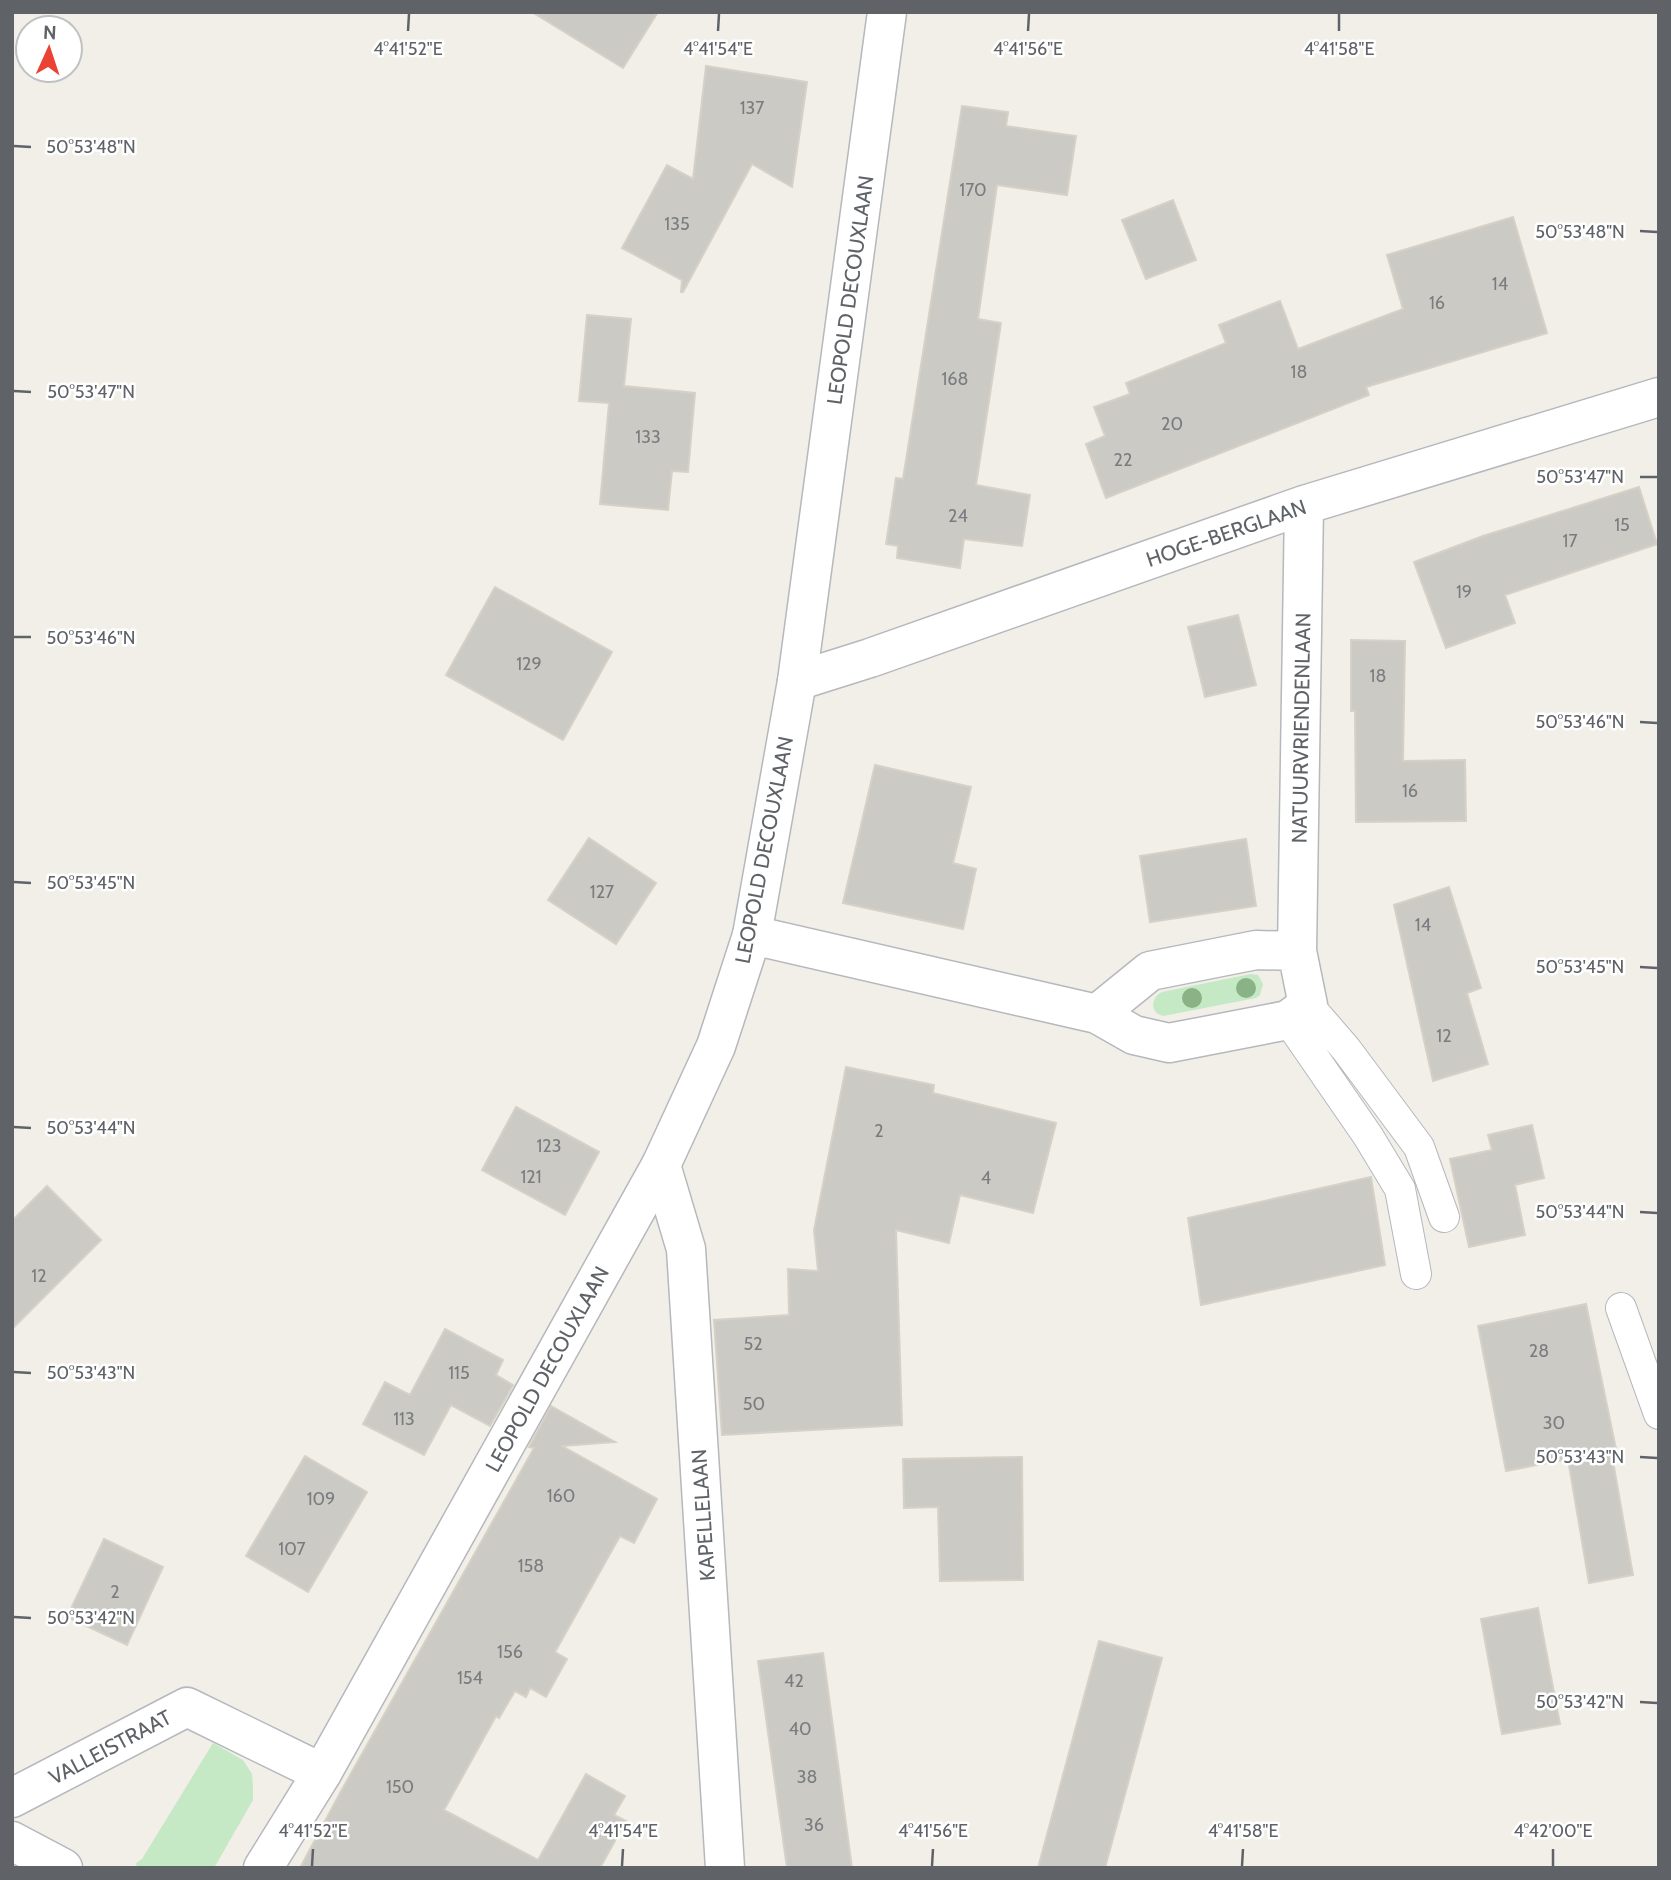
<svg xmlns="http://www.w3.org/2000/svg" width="1671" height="1880" font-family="Cabin,sans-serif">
	<rect width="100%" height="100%" fill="#f1efe8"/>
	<path fill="#c5e8c5" d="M1251,974L1258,975L1263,984L1260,995L1256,998L1163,1016C1150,1013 1150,998 1162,992Z
		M213,1743L243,1760L252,1774L253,1787V1800L214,1868H140L135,1864L142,1859Z"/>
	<path fill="#cccac5" stroke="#d6d1c6" stroke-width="2" d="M532,12H658L623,68Z
		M706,66L807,82L792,187L752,164L683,292H681L682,280L622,248L667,165L693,179Z
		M962,106L1008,112L1006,126L1076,136L1067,195L997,185L978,319L1001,323L976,485L1030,495L1022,546L964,539L960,568L897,558L898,546L886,544L896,478L903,479Z
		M1173,200L1196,260L1146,279L1122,220Z
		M1513,217L1547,333L1366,387L1369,395L1106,498L1086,444L1105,436L1094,407L1130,394L1126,383L1226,343L1219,325L1280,301L1298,349L1403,309L1387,255Z
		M587,315L631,319L624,386L695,393L688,472L672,471L668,510L600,504L609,403L579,401Z
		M1639,487L1657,544L1505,595L1515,623L1446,648L1414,562L1483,536Z
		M495,587L612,652L563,740L446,675Z
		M1238,615L1256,685L1205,697L1188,627Z
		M1351,640L1405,641L1403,761L1465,760L1466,821L1356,822L1355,711H1351Z
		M875,765L971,787L953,863L976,869L963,929L843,903Z
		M589,838L656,883L616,944L548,900Z
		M1246,839L1256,906L1150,922L1140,856Z
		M1449,887L1481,988L1467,993L1488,1064L1433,1081L1394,905Z
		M846,1067L934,1085L933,1093L1056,1123L1033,1213L960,1195L949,1243L896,1230L902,1425L722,1435L714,1320L789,1315L788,1269L818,1271L814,1230Z
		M516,1107L599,1152L565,1215L482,1170Z
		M1532,1125L1544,1178L1515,1185L1525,1235L1469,1247L1450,1159L1492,1150L1488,1135Z
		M1371,1177L1385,1265L1201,1305L1188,1218Z
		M47,1186L101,1240L12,1329V1221Z
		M1586,1304L1616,1449L1611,1450L1633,1575L1589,1583L1568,1459L1506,1471L1478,1326Z
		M445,1329L503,1360L496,1375L513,1385L490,1426L451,1405L424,1455L363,1424L385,1382L410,1395Z
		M551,1406L615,1442L562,1446L657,1499L634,1543L620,1536L555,1652L567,1659L546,1697L530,1688L526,1697L515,1691L499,1718L496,1716L444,1810L538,1860L586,1774L625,1796L614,1815L626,1821L600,1868H300L340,1793L534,1448L529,1447Z
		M305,1456L367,1492L308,1592L246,1556Z
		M1022,1457L1023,1580L940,1581L938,1507L904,1508L903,1459Z
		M104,1539L163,1567L127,1645L67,1617Z
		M1538,1608L1560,1724L1502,1734L1481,1619Z
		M1099,1641L1162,1658L1105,1868H1038Z
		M823,1653L852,1868H787L758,1661Z"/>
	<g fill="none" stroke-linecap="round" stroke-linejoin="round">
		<g stroke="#b5b8bc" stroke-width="32">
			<path id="service" d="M1308,1005L1346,1049L1419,1147L1444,1217
				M1288,1020L1368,1136L1400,1189L1416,1274
				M1621,1308L1659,1414"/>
		</g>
		<g stroke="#b5b8bc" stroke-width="41">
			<path id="minor" d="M797,681L870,658L1304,505L1659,397
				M752,935L1097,1014L1134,1035L1169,1043L1288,1020L1308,1005L1297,951L1304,505
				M1097,1014L1150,971L1256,950L1297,951
				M661,1165L686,1249L725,1868
				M12,1798L187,1707L322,1773
				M12,1841L63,1868"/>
		</g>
		<g stroke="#b5b8bc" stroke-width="41">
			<path id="tertiary" d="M263,1868L322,1773L661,1165L716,1046L752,935L797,681L887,12"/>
		</g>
		<use href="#service" stroke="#fff" stroke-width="30"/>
		<use href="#minor" stroke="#fff" stroke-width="38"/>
		<use href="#tertiary" stroke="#fff" stroke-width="38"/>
	</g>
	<g fill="#89b387">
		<circle cx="1246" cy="988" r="10"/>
		<circle cx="1192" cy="998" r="10"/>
	</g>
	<path fill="none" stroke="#5f6368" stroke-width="2.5" d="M408,31L409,14M718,31L719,14M1028,31L1029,14M1339,31V14M14,146L31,147M1640,231L1657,232M14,391L31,392M1640,477H1657M14,637H31M1640,722L1657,723M14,882L31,883M1640,967L1657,968M14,1127L31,1128M1640,1212L1657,1213M14,1372L31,1373M1640,1457L1657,1458M14,1617L31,1618M1640,1702L1657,1703M312,1866L313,1849M622,1866L623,1849M932,1866L933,1849M1242,1866L1243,1849M1553,1866V1849"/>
	<g text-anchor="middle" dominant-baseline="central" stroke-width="5" stroke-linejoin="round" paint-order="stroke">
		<g font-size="18" fill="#7a7d7f">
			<text x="752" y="108">137</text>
			<text x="973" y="190">170</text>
			<text x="677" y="224">135</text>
			<text x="1500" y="284">14</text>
			<text x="1437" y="303">16</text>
			<text x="1299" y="372">18</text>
			<text x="955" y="379">168</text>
			<text x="1172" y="424">20</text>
			<text x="648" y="437">133</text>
			<text x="1123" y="460">22</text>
			<text x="958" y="516">24</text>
			<text x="1622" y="525">15</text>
			<text x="1570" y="541">17</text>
			<text x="1464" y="592">19</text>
			<text x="529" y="664">129</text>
			<text x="1378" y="676">18</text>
			<text x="1410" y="791">16</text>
			<text x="602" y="892">127</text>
			<text x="1423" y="925">14</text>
			<text x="1444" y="1036">12</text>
			<text x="879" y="1131">2</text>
			<text x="549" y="1146">123</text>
			<text x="531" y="1177">121</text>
			<text x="986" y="1178">4</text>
			<text x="39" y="1276">12</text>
			<text x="753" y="1344">52</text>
			<text x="1539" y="1351">28</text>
			<text x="459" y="1373">115</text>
			<text x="754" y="1404">50</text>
			<text x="404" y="1419">113</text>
			<text x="1554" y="1423">30</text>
			<text x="561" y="1496">160</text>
			<text x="321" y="1499">109</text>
			<text x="292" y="1549">107</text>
			<text x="531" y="1566">158</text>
			<text x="115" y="1592">2</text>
			<text x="510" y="1652">156</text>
			<text x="470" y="1678">154</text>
			<text x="794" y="1681">42</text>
			<text x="800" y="1729">40</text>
			<text x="807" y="1777">38</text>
			<text x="400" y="1787">150</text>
			<text x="814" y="1825">36</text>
		</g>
		<g font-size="21" fill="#5f6368" stroke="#fff">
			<text transform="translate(850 290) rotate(-82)">LEOPOLD DECOUXLAAN</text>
			<text transform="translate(1226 533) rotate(-19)">HOGE-BERGLAAN</text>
			<text transform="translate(1301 728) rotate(-89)">NATUURVRIENDENLAAN</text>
			<text transform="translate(764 850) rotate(-79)">LEOPOLD DECOUXLAAN</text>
			<text transform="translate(547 1369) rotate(-61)">LEOPOLD DECOUXLAAN</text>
			<text transform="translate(703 1515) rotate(-94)">KAPELLELAAN</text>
			<text transform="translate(110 1747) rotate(-28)">VALLEISTRAAT</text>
		</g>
	</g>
	<g font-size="18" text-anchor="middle" fill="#5f6368" stroke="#fff" stroke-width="5" stroke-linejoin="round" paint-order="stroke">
		<text x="408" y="55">4°41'52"E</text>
		<text x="718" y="55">4°41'54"E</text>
		<text x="1028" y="55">4°41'56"E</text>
		<text x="1339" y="55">4°41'58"E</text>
		<text x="91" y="153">50°53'48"N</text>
		<text x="1580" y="238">50°53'48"N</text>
		<text x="91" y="398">50°53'47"N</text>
		<text x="1580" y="483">50°53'47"N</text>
		<text x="91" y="644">50°53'46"N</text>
		<text x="1580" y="728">50°53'46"N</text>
		<text x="91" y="889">50°53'45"N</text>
		<text x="1580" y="973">50°53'45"N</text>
		<text x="91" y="1134">50°53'44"N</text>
		<text x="1580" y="1218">50°53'44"N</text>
		<text x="91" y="1379">50°53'43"N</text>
		<text x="1580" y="1463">50°53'43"N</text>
		<text x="91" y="1624">50°53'42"N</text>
		<text x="1580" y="1708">50°53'42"N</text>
		<text x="313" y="1837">4°41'52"E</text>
		<text x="623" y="1837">4°41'54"E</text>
		<text x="933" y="1837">4°41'56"E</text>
		<text x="1243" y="1837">4°41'58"E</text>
		<text x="1553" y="1837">4°42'00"E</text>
	</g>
	<rect width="1671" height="1880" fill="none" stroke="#5f6368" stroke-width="28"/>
	<g transform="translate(49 49) rotate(3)"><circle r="33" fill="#ffffff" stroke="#bfc1c3" stroke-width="2"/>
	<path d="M0-5L12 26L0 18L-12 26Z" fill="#ea4335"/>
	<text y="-10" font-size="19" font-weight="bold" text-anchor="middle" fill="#5f6368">N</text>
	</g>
</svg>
